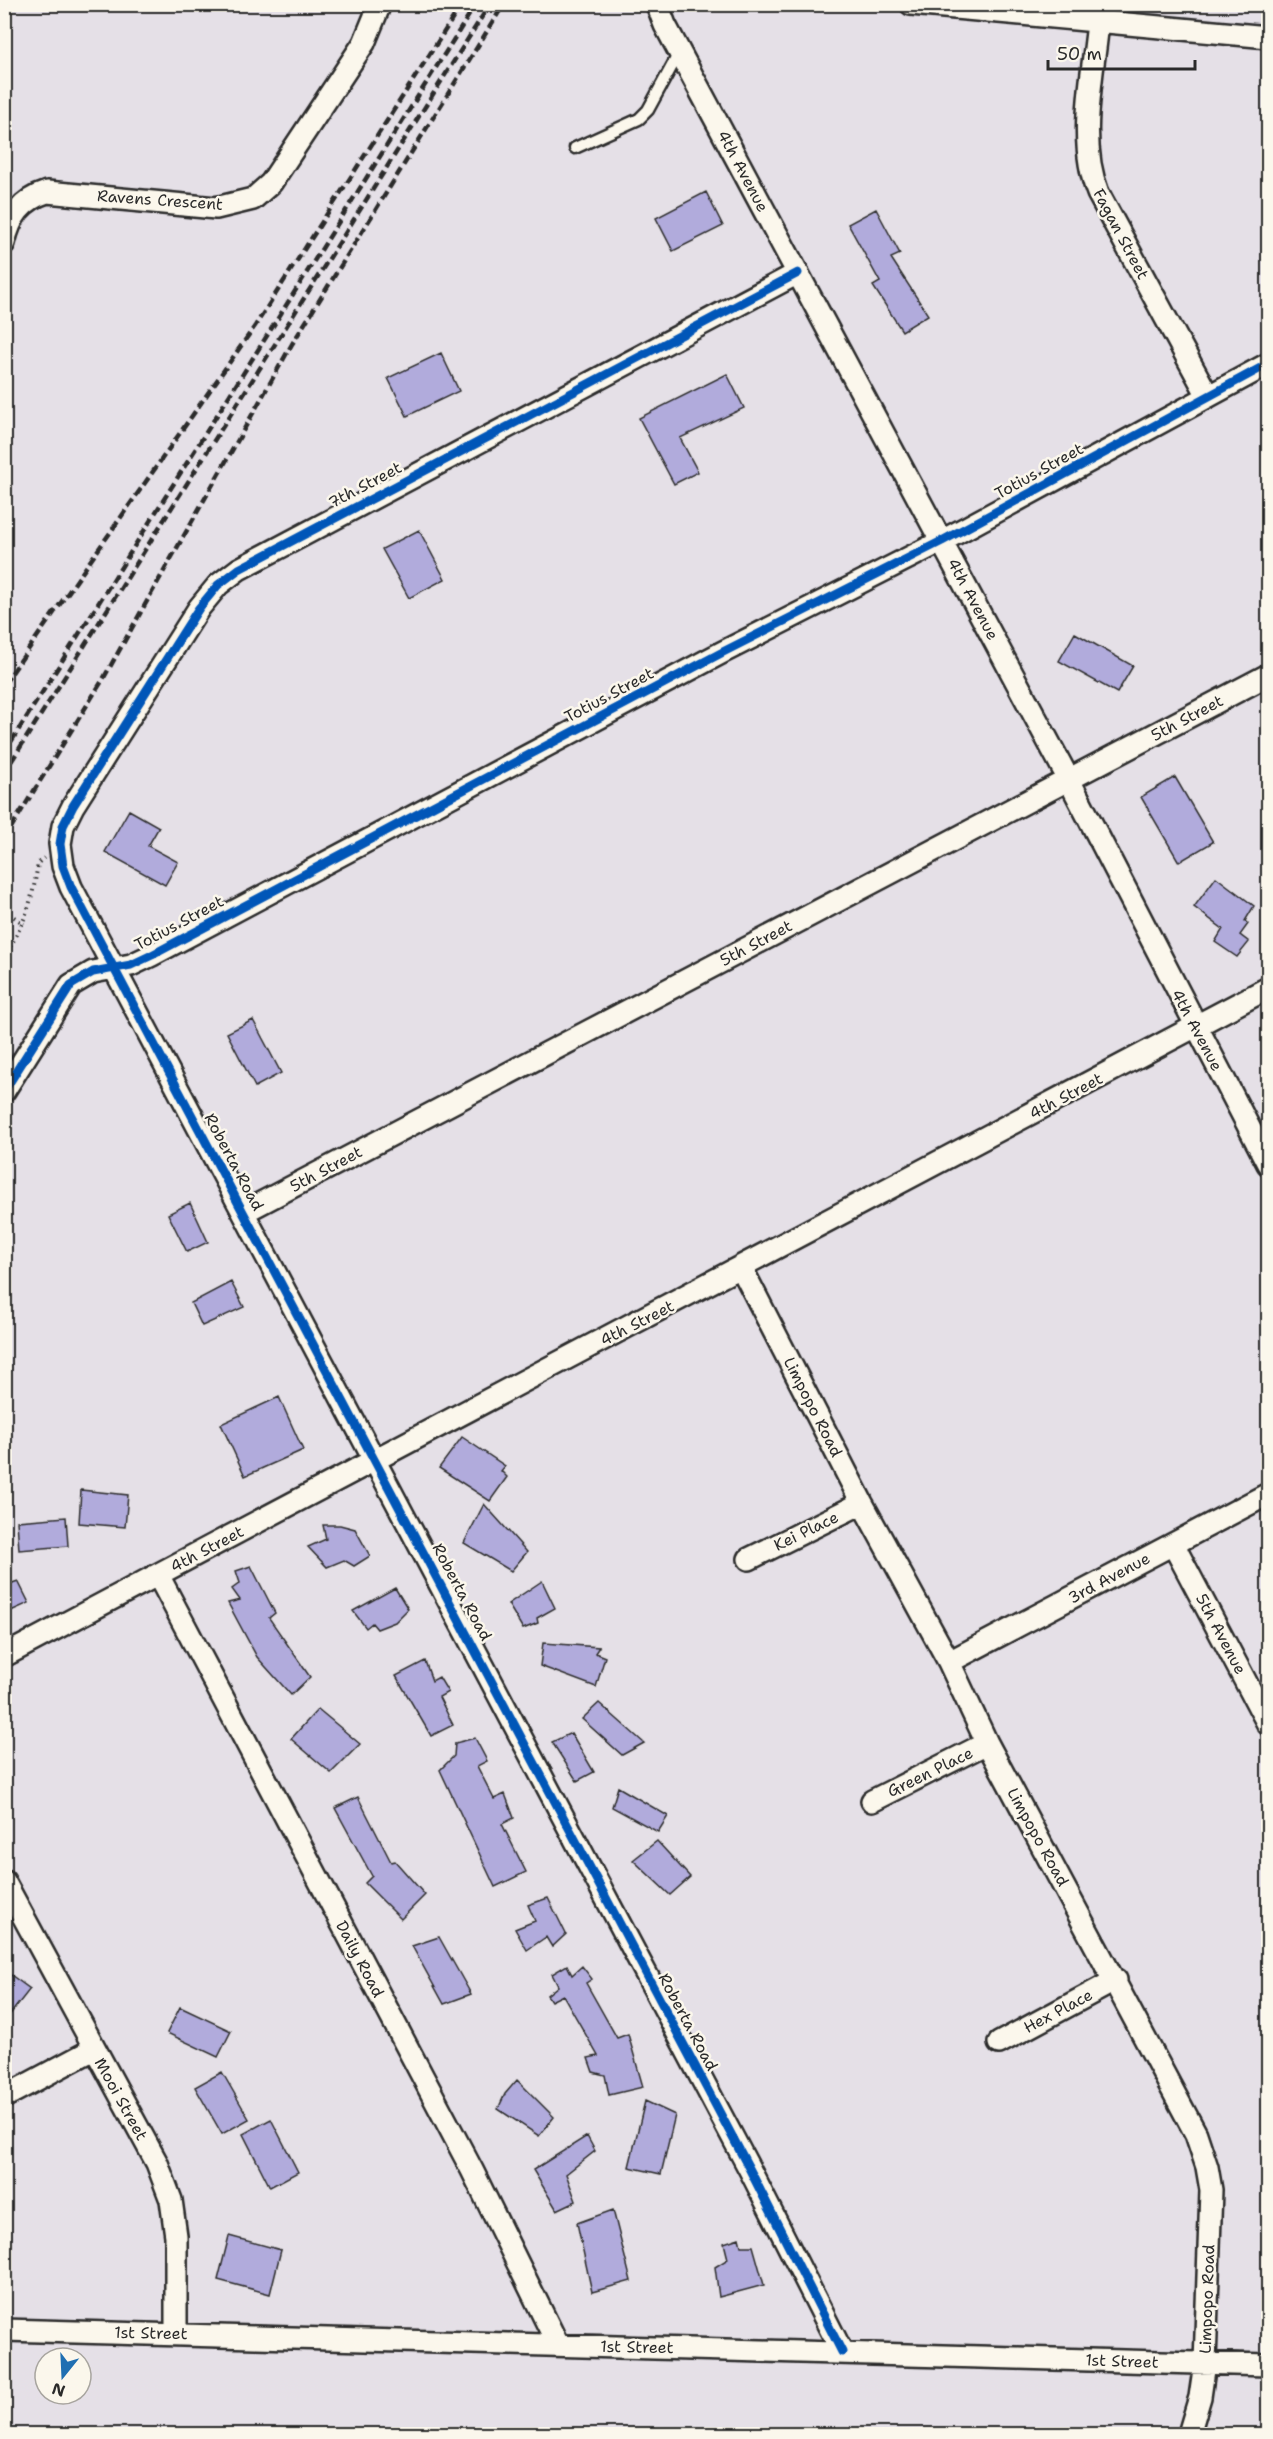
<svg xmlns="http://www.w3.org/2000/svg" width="1273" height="2439" font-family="'Shantell Sans',sans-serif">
	<rect width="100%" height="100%" fill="#e5e0e7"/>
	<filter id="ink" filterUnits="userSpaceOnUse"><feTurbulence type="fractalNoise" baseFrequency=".0167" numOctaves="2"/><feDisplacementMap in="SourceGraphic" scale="12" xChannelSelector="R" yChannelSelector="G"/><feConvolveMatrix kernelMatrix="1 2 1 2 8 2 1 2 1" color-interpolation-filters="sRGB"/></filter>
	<g filter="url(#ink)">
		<path fill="#b1abdc" stroke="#2b2b2b" stroke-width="1.5" d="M706,192L723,226L673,251L656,218Z
			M876,209L900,254L891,258L928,315L902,331L873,286L880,282L848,224Z
			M441,353L459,391L407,416L388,378Z
			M727,374L744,408L680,438L698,472L674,484L639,418Z
			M419,530L445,579L409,598L382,549Z
			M1075,633L1133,666L1117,693L1059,661Z
			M1175,777L1213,842L1179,862L1141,797Z
			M129,810L159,827L148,846L178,862L165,885L105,852Z
			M1216,877L1254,906L1245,921L1248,924L1240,935L1249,942L1237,957L1215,942L1223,929L1194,907Z
			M253,1020L281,1073L255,1087L227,1033Z
			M190,1203L208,1242L187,1252L168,1214Z
			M231,1282L244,1307L202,1326L191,1303Z
			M279,1397L303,1450L245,1476L221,1424Z
			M462,1437L505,1466L501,1471L507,1477L490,1501L439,1468Z
			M81,1490L128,1495L125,1527L79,1523Z
			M484,1504L527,1552L511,1571L464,1543Z
			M66,1517L68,1546L19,1550L17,1521Z
			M323,1525H340L355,1529L370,1556L354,1566L344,1560L327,1567L308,1547L326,1539Z
			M251,1566L275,1613L269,1618L310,1677L291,1695L257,1657L228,1603L240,1600L232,1589L240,1583L236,1571Z
			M18,1581L29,1603L4,1614V1586Z
			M542,1581L555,1608L537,1618L538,1623L523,1629L508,1604Z
			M395,1588L408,1609L395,1622L377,1629L372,1623L366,1628L353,1611Z
			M543,1643L599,1647L595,1653L605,1657L596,1687L540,1666Z
			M425,1661L432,1681L439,1677L448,1692L439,1697L453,1725L431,1736L396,1676Z
			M599,1703L644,1743L622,1755L582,1719Z
			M318,1709L360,1744L331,1773L291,1739Z
			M571,1733L594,1772L577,1781L552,1742Z
			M475,1738L487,1761L477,1766L494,1799L505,1794L514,1818L502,1824L526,1872L495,1887L440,1770L454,1756L455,1743Z
			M618,1787L668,1816L658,1832L612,1807Z
			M358,1797L391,1862L395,1861L425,1895L401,1919L365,1883L372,1876L335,1808Z
			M657,1841L690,1877L670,1895L633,1860Z
			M548,1898L566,1934L552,1947L546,1937L527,1950L515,1929L535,1921L528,1905Z
			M439,1937L471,1994L444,2004L412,1946Z
			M567,1965L572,1975L582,1966L592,1979L586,1983L617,2038L628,2034L643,2087L609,2095L605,2075L593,2072L588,2058L598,2056L563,1995L551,2001L547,1995L558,1986L552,1974Z
			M4,1970L30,1989L4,2022Z
			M180,2007L231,2031L218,2057L167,2033Z
			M222,2072L249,2119L222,2134L195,2087Z
			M517,2080L554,2117L539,2136L498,2109L505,2094Z
			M645,2101L675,2115L661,2174L629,2167Z
			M271,2119L298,2172L270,2187L243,2134Z
			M587,2136L595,2151L566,2174L576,2201L557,2210L533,2170Z
			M613,2210L631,2281L592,2292L577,2223Z
			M229,2236L281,2250L270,2294L218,2280Z
			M739,2238L741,2246H753L764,2285L719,2297L715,2267L728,2259L724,2243Z"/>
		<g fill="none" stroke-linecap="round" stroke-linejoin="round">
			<g stroke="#2b2b2b" stroke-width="15">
				<path id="service" d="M575,148L639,119L648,110L679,53"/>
			</g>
			<g stroke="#2b2b2b" stroke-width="26">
				<path id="minor" d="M657,4L665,25L1069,780L1268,1164
					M911,4L1268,37
					M1098,22C1093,77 1077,140 1098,193L1208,396
					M4,243C10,217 21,200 47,192L216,208L253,199L271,183L364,43L380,4
					M798,273L239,569L218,585L199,608L73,806L63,826L60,844L63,866L71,887L750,2170L842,2352
					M4,1091L71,985L93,972L131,965L152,955L723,652L942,541L1268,364
					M244,1212L1268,675
					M742,1269L862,1503L949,1662L987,1743L1196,2134L1207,2167L1211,2190L1205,2363L1200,2397L1189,2434
					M1173,1544L1268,1724
					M749,1559L862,1503
					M158,1575L472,2170L558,2345
					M4,1656C425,1432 849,1213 1268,988
					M949,1662L1268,1494
					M872,1801L987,1743
					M4,1881L157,2163L171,2200L176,2236V2334
					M999,2043L1116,1980
					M4,2097L94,2049
					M4,2330L1268,2365"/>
			</g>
			<path stroke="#2b2b2b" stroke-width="4" stroke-dasharray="1.5 4.5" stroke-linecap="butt" d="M4,910L24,924
				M4,957C25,922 32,904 38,863L44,858"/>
			<use href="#service" stroke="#fbf7ec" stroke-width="10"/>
			<use href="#minor" stroke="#fbf7ec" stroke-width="21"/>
			<path stroke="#2b2b2b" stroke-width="4.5" stroke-dasharray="9 4.5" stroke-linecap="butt" d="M4,684L255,326L462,4
				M4,753L476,4
				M4,773L490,4
				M4,839L102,681L292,344L504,4"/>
			<g stroke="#fbf7ec" stroke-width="13">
				<path id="cycleway" d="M798,273L239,569L218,585L199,608L73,806L63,826L60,844L63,866L71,887L750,2170L842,2352
					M4,1091L71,985L93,972L131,965L152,955L723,652L942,541L1268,364"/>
			</g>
			<use href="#cycleway" stroke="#0057b8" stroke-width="9"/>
		</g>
	</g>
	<g text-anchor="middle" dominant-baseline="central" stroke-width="5" stroke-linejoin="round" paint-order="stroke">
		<g font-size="16" fill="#2b2b2b" stroke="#fbf7ec">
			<text transform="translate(743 171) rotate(62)">4th Avenue</text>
			<text transform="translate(160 200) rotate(4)">Ravens Crescent</text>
			<text transform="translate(1121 234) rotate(62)">Fagan Street</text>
			<text transform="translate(1039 471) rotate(-29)">Totius Street</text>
			<text transform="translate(365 485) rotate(-28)">7th Street</text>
			<text transform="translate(973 599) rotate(62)">4th Avenue</text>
			<text transform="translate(609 695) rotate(-28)">Totius Street</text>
			<text transform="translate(1187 718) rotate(-28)">5th Street</text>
			<text transform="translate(179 923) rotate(-28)">Totius Street</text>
			<text transform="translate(756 943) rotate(-28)">5th Street</text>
			<text transform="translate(1197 1030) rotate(62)">4th Avenue</text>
			<text transform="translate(1066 1096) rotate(-28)">4th Street</text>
			<text transform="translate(234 1162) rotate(62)">Roberta Road</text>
			<text transform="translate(326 1169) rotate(-28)">5th Street</text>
			<text transform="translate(637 1323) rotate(-27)">4th Street</text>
			<text transform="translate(813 1407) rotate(63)">Limpopo Road</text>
			<text transform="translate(806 1531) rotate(-26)">Kei Place</text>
			<text transform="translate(207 1549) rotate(-28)">4th Street</text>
			<text transform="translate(1109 1578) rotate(-28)">3rd Avenue</text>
			<text transform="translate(462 1592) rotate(62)">Roberta Road</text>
			<text transform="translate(1221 1634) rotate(62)">5th Avenue</text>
			<text transform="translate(930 1772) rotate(-26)">Green Place</text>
			<text transform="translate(1038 1837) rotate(61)">Limpopo Road</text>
			<text transform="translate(360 1959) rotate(62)">Daily Road</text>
			<text transform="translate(1058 2011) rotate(-28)">Hex Place</text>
			<text transform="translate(688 2022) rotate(62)">Roberta Road</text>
			<text transform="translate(121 2099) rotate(61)">Mooi Street</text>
			<text transform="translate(1207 2299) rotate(-88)">Limpopo Road</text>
			<text transform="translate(151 2333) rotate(1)">1st Street</text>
			<text transform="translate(637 2347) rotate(1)">1st Street</text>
			<text transform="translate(1122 2361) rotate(2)">1st Street</text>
		</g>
	</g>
	<rect width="1273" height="2439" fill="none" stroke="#fbf7ec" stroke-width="24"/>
	<rect x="12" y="12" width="1249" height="2415" fill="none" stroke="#2b2b2b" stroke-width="2" filter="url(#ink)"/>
	<g transform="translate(63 2376) rotate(198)"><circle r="28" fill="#fbf7ec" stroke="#a8a59f" stroke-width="1.5"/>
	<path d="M0-4.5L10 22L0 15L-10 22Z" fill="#1f6fb2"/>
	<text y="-9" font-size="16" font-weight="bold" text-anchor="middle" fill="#2b2b2b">N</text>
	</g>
	<path d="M1048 60v9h147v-9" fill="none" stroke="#2b2b2b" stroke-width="3"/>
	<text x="1057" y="60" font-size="18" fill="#2b2b2b" stroke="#fbf7ec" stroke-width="4.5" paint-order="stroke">50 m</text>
</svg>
